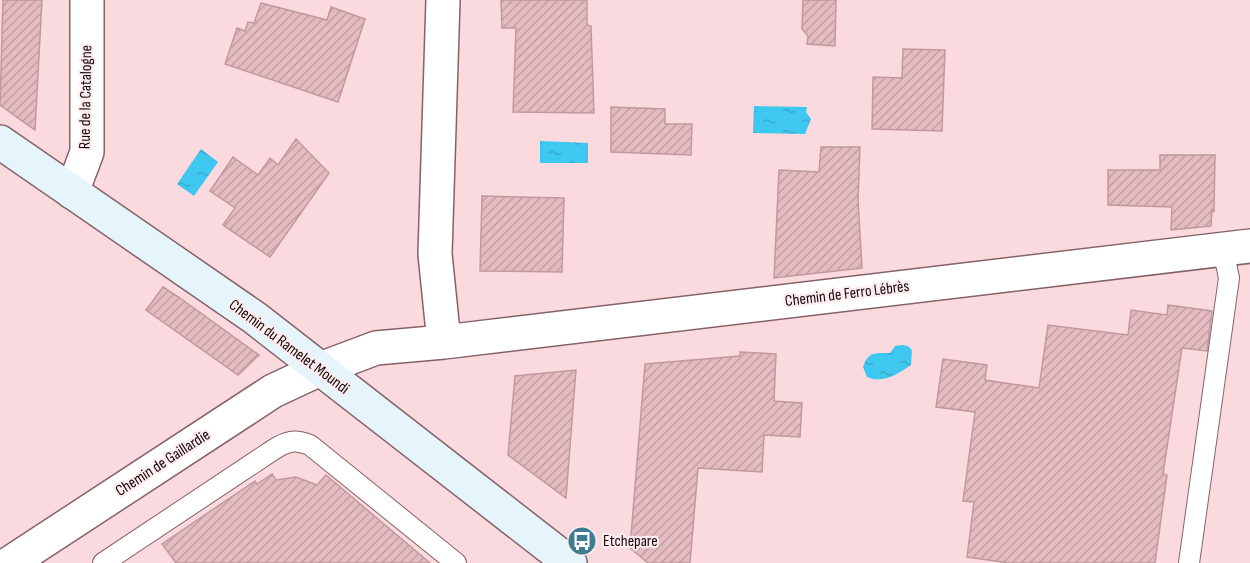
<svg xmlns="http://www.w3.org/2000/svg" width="1250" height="563" font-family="'Sofia Sans Condensed',sans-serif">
	<defs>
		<pattern id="water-ripples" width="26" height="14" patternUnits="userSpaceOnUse" patternTransform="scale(1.5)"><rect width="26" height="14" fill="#3ec7ef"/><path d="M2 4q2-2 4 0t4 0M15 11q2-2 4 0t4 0" fill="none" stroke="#36a9cc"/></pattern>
		<pattern id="building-hatch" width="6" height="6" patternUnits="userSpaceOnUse" patternTransform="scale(1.5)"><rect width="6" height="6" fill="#e3bbc1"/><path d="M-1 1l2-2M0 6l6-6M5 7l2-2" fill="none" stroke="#c29fa4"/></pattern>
	</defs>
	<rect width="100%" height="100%" fill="#fbdadf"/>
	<path fill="url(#water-ripples)" d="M754,106L807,107L806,112L811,119L805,134L753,133Z
		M540,141L588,143V163H540Z
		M201,149L218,162L194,196L177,184Z
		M902,345L908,346L912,350L911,365C898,374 883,384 867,377L863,367C868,351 876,353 890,353L895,346Z"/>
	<path fill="url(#building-hatch)" stroke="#c0999f" stroke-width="1.5" d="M3,0H42L35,130L0,105Z
		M501,0H587V25L591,26L594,113L513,112L516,28H502Z
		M803,0H836L835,46L807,44L808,36L802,29Z
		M261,3L327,20L331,7L365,19L338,102L225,64L237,28L245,31L248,22L254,23Z
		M903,49L945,50L942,131L872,129L873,77L902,78Z
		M611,107L665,109V124H692L691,155L611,152Z
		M296,139L329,173L270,257L223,225L235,208L210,191L233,157L258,175L270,158L278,165Z
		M821,147H860L858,200L862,268L774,278L779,170L819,172Z
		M1160,155H1215L1214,211L1212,210L1211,226L1171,230L1172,207L1108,205V170H1160Z
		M482,196L564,198L562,272L480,271Z
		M163,287L180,298L259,355L238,375L146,310Z
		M1168,305L1212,311L1207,351L1182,348L1163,474L1167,475L1155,563H1010L967,557L974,502L963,501L975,412L936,407L943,359L987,365L985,380L1039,388L1048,325L1128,335L1131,310L1167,315Z
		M740,352L776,354L774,401L802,403L800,437L764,435L762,472L698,468L690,563H648L630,548L645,364L740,356Z
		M576,370L566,498L508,455L515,376Z
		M272,474L276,480L296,477L317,485L326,475L430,563H176L162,544L255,481L257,484Z"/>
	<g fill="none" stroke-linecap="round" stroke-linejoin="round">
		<g stroke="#856268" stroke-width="22">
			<path id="service" d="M103,563L273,450C287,441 294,439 310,445L456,563
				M1189,563L1229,278L1223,249"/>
		</g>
		<g stroke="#856268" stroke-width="36">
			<path id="minor" d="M443,0L435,254L444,342
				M72,192L87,152V0
				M10,563L273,391L320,369L376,348L444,342L1250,246"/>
		</g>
		<g stroke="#856268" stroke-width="36">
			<path id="secondary" d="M0,142L255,318L570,563"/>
		</g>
		<use href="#service" stroke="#fff" stroke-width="20"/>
		<use href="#minor" stroke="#fff" stroke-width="33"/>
		<use href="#secondary" stroke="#e5f5fb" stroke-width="33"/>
	</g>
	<defs>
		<g id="bus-disc" transform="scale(1.5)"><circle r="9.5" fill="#3d7c91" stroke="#fdecee"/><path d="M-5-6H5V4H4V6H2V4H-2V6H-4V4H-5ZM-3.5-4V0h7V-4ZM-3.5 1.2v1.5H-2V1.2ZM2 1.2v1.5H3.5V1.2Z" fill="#fff"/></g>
	</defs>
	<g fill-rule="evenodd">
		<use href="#bus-disc" x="582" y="541"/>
	</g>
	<g text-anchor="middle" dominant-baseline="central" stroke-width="4.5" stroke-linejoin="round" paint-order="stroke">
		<g font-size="16" fill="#140709" stroke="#fdecee">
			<text transform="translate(86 97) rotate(-89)">Rue de la Catalogne</text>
			<text transform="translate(847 294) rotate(-7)">Chemin de Ferro Lébrès</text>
			<text transform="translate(289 347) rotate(37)">Chemin du Ramelet Moundi</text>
			<text transform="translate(163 463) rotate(-33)">Chemin de Gaillardie</text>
		</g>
		<g font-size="16" fill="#140709" stroke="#fdecee" text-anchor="start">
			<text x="603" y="541">Etchepare</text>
		</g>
	</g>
</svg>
